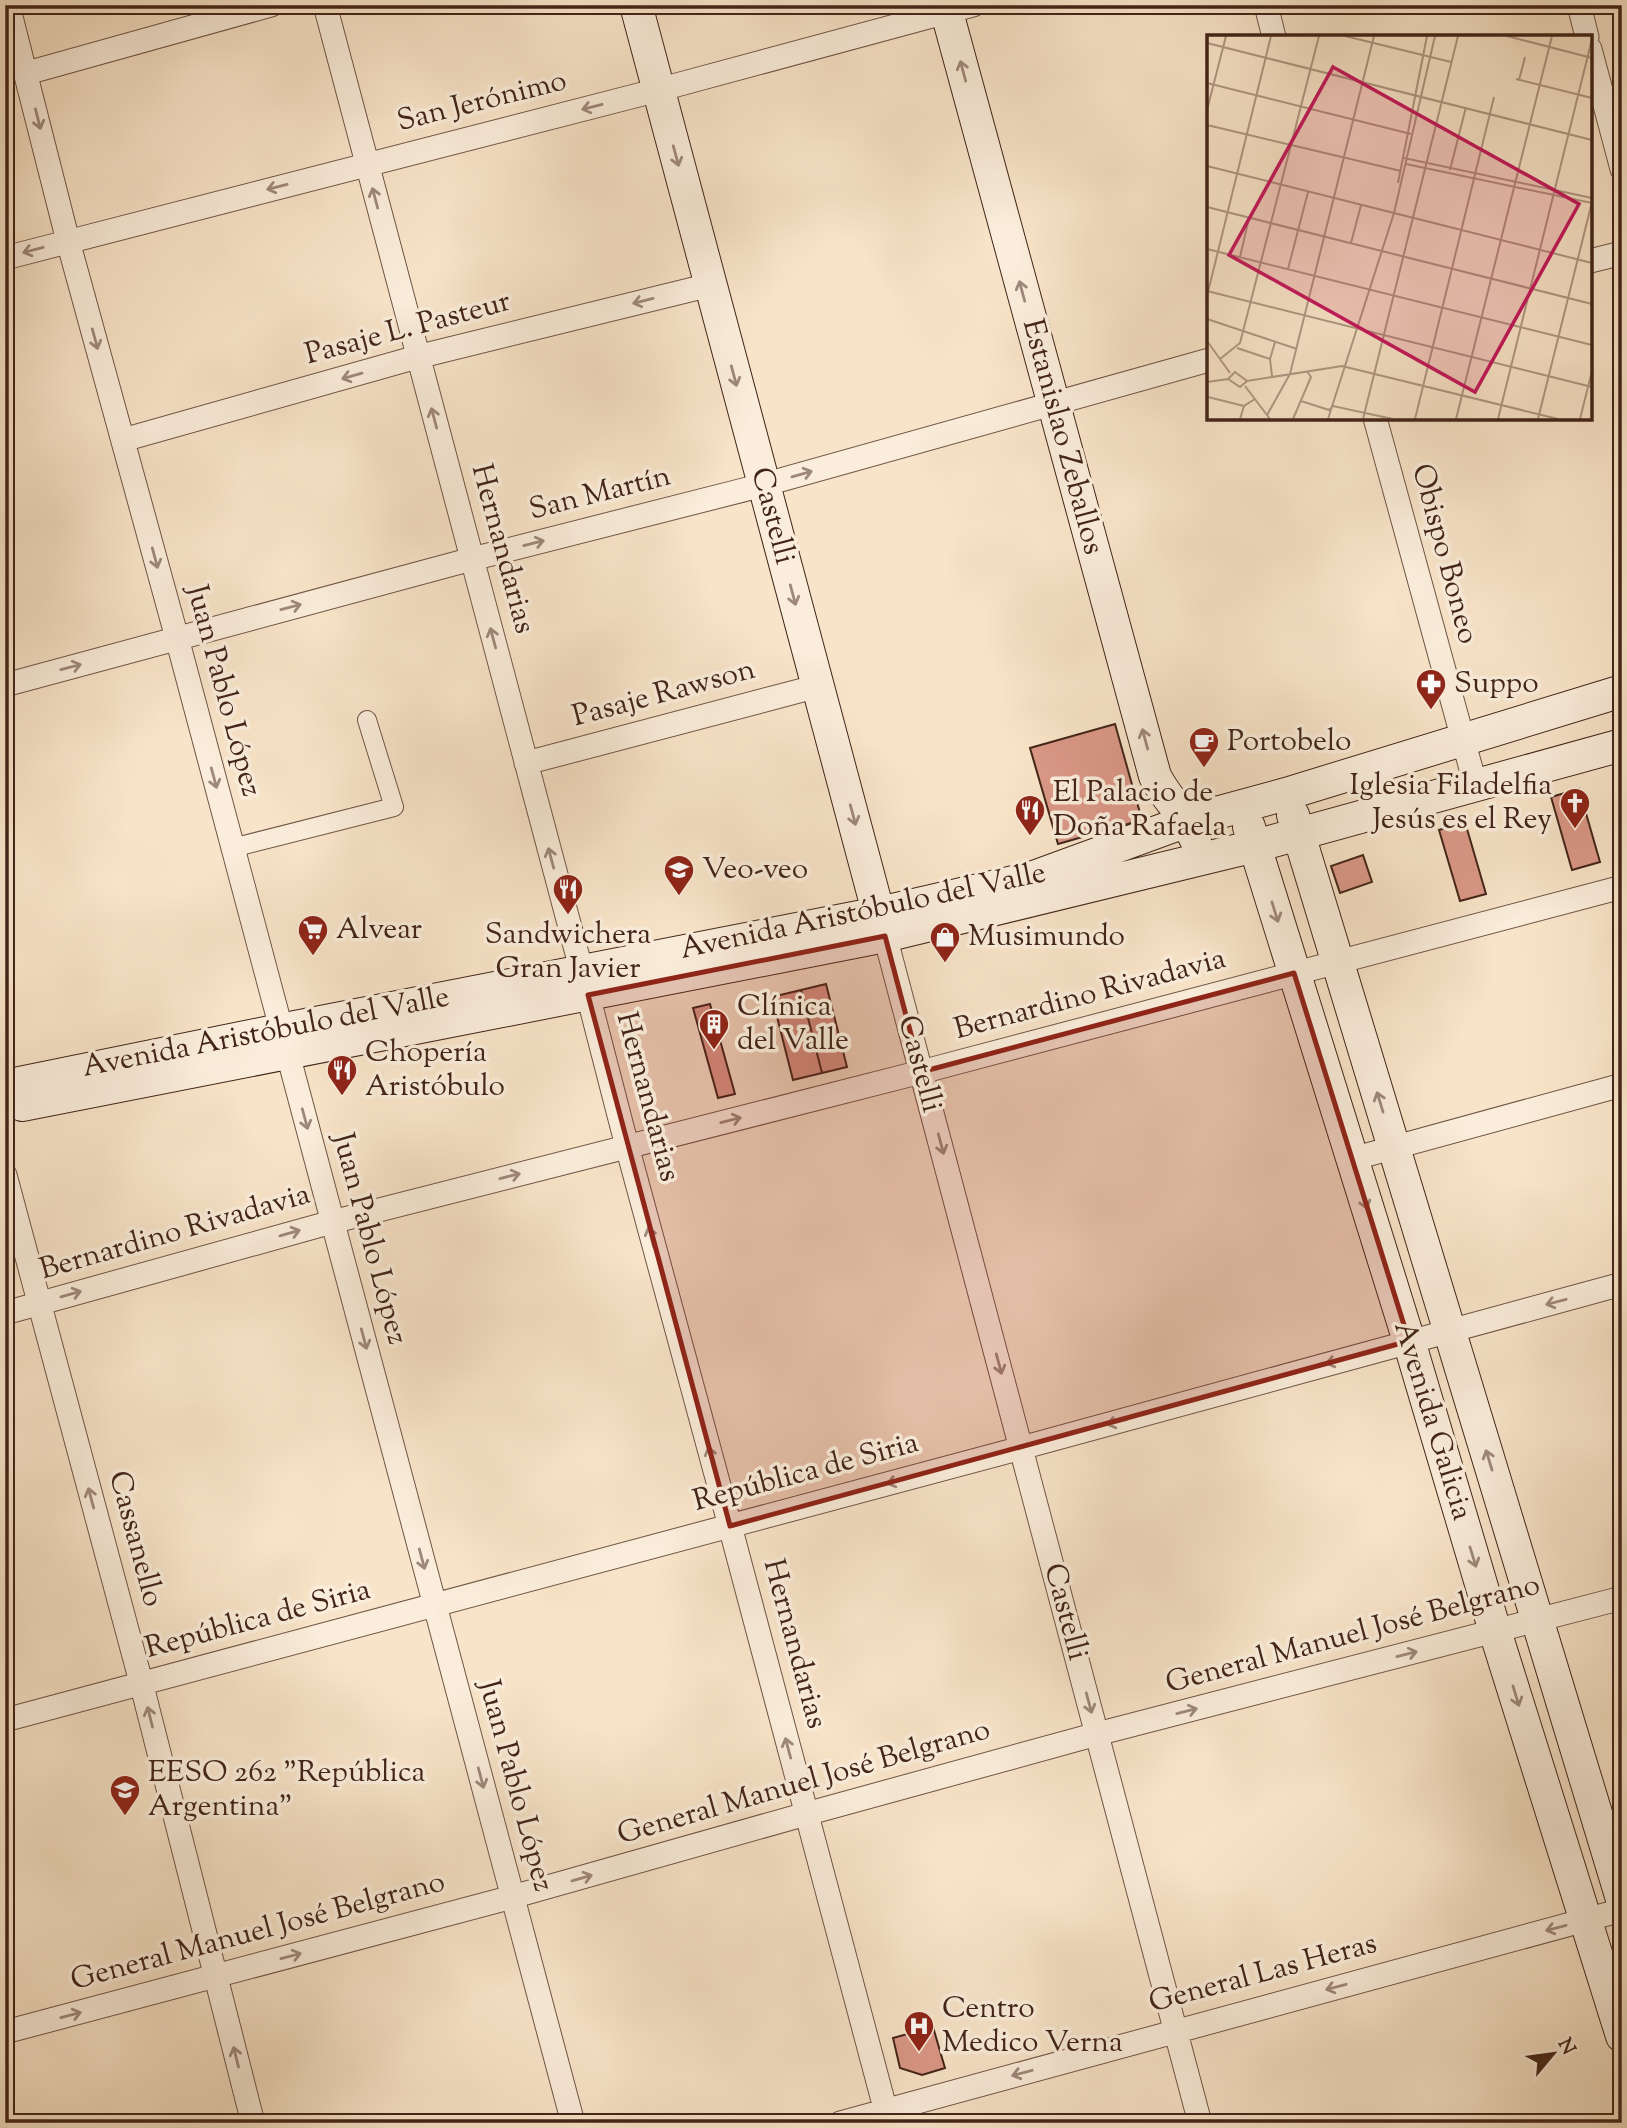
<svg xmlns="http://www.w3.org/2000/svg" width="1627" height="2128" font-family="'Sorts Mill Goudy',serif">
	<rect width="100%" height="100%" fill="#f8e4c8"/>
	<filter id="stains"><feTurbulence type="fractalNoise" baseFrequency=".00286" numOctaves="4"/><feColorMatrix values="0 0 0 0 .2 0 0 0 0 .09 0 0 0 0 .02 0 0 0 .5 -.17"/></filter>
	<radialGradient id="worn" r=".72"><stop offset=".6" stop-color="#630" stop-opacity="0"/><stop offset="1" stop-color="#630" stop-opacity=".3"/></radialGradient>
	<path fill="#db9887" stroke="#422419" stroke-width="2" d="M1115,724L1142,820L1058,844L1030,748Z
		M1579,789L1600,862L1572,870L1551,797Z
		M1465,822L1486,894L1460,901L1439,830Z
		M1363,855L1372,882L1340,893L1331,866Z
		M826,984L847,1067L822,1073L801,990Z
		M801,990L822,1073L793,1080L772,997Z
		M710,1004L735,1094L718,1098L693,1008Z
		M933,2027L945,2068L922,2075L900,2068L893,2038Z"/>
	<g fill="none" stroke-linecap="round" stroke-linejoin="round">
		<g stroke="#705445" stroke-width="20">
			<path id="pedestrian" d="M232,848L394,807L367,720"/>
		</g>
		<g stroke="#705445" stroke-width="25">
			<path id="minor" d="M8,5L68,241L177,638L573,2123
				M325,5L588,995L627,1146L730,1526L889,2123
				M1266,5L1274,37
				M1579,5L1587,37
				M1590,49L1622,169
				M27,73L271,5
				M5,258L658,90L973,5
				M1590,261L1622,253
				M1375,418L1476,787
				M123,440L417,357L710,285
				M5,685L472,559L763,485L1209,360
				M526,763L818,686
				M885,936L1200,2123
				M1352,1159L1622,1085
				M5,1175L141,1682L253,2123
				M5,1313L332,1222L921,1072L1622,887
				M5,1720L1021,1448L1622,1284
				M5,2032L512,1897L806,1814L1097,1734L1622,1598
				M840,2123L1622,1910"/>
		</g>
		<g stroke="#422419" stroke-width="34">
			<path id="secondary" d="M636,5L884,934
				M945,5L1155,776C1166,799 1186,815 1195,838
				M1293,815L1622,1899
				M1249,827L1409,1341L1495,1631L1622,2036
				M5,1086L280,1030L879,913L1031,878L1187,821L1286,794L1622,691
				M22,1105L885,936L1255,846L1622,745"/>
		</g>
		<use href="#pedestrian" stroke="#faeddb" stroke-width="18"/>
		<use href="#minor" stroke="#faeddb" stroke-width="23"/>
		<use href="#secondary" stroke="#faeddb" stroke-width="32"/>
	</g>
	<defs><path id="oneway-shaft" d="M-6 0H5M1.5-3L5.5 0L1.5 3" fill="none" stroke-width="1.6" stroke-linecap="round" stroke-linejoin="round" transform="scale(1.75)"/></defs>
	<g stroke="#9e887a">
		<use href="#oneway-shaft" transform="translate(963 71) rotate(-105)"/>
		<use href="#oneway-shaft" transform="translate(592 107) rotate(166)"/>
		<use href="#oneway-shaft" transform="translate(38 119) rotate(76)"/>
		<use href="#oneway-shaft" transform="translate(676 156) rotate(75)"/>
		<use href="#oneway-shaft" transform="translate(277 187) rotate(166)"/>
		<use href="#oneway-shaft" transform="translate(375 198) rotate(-105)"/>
		<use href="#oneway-shaft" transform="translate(33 250) rotate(165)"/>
		<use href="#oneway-shaft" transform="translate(1022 291) rotate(-105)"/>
		<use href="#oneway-shaft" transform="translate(643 301) rotate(166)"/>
		<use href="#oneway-shaft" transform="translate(95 339) rotate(75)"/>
		<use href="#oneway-shaft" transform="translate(352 376) rotate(164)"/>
		<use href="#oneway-shaft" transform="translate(734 376) rotate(75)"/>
		<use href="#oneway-shaft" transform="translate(434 418) rotate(-105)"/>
		<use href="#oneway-shaft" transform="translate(802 474) rotate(-16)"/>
		<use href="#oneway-shaft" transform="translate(534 543) rotate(-14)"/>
		<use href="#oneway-shaft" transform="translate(155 558) rotate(75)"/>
		<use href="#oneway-shaft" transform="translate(793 595) rotate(75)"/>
		<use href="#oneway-shaft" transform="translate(291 607) rotate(-15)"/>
		<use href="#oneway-shaft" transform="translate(493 638) rotate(-105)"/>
		<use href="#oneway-shaft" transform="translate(71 667) rotate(-15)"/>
		<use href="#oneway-shaft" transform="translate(1145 739) rotate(-105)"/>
		<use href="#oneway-shaft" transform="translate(214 778) rotate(75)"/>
		<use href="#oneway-shaft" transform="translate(853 815) rotate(75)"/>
		<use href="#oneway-shaft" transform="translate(551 858) rotate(-105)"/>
		<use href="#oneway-shaft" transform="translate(1275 912) rotate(73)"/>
		<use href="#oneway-shaft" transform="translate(1380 1102) rotate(-107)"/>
		<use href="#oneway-shaft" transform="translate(305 1119) rotate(75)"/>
		<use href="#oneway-shaft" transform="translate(731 1120) rotate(-14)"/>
		<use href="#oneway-shaft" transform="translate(941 1144) rotate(75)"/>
		<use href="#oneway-shaft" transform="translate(510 1176) rotate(-14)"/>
		<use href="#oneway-shaft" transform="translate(1364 1199) rotate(73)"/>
		<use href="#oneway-shaft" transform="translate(290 1233) rotate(-16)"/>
		<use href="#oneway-shaft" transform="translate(651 1237) rotate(-105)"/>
		<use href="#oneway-shaft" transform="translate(71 1294) rotate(-16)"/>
		<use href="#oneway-shaft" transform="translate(1556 1302) rotate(165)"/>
		<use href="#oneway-shaft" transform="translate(364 1339) rotate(75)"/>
		<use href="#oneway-shaft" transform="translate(1336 1361) rotate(165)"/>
		<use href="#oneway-shaft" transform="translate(999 1364) rotate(75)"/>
		<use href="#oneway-shaft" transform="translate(1117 1422) rotate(165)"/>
		<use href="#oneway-shaft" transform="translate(711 1457) rotate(-105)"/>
		<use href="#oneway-shaft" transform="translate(1489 1460) rotate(-107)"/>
		<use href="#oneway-shaft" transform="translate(897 1481) rotate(165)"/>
		<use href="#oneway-shaft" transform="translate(91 1498) rotate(-105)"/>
		<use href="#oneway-shaft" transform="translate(1473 1557) rotate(73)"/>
		<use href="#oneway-shaft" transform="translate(422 1559) rotate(75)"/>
		<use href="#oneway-shaft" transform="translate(1407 1654) rotate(-14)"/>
		<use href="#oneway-shaft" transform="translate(1516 1696) rotate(73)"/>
		<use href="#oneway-shaft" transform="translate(1089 1703) rotate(75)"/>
		<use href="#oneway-shaft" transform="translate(1187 1711) rotate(-14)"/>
		<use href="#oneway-shaft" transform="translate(150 1717) rotate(-104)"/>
		<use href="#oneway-shaft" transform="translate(788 1748) rotate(-105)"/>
		<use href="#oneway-shaft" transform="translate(481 1778) rotate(75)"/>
		<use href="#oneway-shaft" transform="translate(582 1878) rotate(-16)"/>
		<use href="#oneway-shaft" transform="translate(1556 1928) rotate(165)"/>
		<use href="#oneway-shaft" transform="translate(291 1956) rotate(-15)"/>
		<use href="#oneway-shaft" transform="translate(1336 1987) rotate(165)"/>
		<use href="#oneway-shaft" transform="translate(71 2015) rotate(-15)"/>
		<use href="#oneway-shaft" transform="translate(236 2057) rotate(-104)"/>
		<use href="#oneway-shaft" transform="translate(1022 2073) rotate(165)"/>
	</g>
	<path fill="#8f2418" fill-opacity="0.2" stroke="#8f2418" stroke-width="5" stroke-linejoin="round" d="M885,936L921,1072L1294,973L1409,1341L730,1526L588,995Z"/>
	<defs>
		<g id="pharmacy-pin" transform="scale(1.575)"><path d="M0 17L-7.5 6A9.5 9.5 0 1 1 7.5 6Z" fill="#8f2418" stroke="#faeddb"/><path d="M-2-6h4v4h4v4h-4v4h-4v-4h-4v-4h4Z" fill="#fff"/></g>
		<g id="cafe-pin" transform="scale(1.575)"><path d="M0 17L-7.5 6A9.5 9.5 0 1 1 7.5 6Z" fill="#8f2418" stroke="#faeddb"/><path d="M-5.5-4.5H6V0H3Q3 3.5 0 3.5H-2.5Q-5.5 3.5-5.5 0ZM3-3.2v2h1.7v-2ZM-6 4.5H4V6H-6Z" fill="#fff"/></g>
		<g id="church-pin" transform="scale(1.575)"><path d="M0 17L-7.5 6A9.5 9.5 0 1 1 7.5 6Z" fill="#8f2418" stroke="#faeddb"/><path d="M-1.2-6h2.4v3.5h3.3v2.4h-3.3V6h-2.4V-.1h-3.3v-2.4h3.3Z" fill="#fff"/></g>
		<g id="restaurant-pin" transform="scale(1.575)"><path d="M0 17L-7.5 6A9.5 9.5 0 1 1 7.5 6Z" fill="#8f2418" stroke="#faeddb"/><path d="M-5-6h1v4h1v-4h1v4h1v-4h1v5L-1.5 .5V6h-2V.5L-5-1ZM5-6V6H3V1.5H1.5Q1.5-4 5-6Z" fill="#fff"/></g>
		<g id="school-pin" transform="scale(1.575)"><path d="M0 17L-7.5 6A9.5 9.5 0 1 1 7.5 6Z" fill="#8f2418" stroke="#faeddb"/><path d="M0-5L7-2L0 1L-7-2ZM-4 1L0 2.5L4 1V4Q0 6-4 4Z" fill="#fff"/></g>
		<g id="supermarket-pin" transform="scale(1.575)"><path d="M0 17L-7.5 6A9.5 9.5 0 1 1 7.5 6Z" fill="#8f2418" stroke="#faeddb"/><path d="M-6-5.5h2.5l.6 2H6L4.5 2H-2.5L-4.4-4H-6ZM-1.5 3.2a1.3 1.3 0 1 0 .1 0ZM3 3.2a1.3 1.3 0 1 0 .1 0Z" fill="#fff"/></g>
		<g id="shop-pin" transform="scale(1.575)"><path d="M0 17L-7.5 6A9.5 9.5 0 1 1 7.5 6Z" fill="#8f2418" stroke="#faeddb"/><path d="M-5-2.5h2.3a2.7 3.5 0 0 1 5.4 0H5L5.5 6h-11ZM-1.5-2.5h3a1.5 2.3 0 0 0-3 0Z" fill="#fff"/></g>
		<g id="building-pin" transform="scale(1.575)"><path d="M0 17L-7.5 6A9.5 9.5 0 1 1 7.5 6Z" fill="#8f2418" stroke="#faeddb"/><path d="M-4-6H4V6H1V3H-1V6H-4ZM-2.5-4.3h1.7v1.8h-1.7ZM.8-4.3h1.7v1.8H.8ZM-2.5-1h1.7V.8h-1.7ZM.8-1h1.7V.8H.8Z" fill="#fff"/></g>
		<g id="hospital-pin" transform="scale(1.575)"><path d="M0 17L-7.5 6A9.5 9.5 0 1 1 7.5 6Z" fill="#8f2418" stroke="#faeddb"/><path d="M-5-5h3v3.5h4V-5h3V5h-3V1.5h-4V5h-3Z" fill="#fff"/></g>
	</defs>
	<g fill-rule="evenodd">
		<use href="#pharmacy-pin" x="1431" y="684"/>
		<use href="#cafe-pin" x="1204" y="742"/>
		<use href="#church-pin" x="1575" y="803"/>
		<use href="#restaurant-pin" x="1030" y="810"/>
		<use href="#school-pin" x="679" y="870"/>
		<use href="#restaurant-pin" x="568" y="889"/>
		<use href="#supermarket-pin" x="313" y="930"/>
		<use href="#shop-pin" x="945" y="937"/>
		<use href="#building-pin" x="714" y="1024"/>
		<use href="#restaurant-pin" x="342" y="1070"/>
		<use href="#school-pin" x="125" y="1790"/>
		<use href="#hospital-pin" x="919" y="2026"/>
	</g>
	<g text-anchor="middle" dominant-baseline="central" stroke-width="7" stroke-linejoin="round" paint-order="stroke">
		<g font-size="30" fill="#422419" stroke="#faeddb">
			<text transform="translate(482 102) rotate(-14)">San Jerónimo</text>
			<text transform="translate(408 329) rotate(-15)">Pasaje L. Pasteur</text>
			<text transform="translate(1062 437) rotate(75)">Estanislao Zeballos</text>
			<text transform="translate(600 494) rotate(-14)">San Martín</text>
			<text transform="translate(772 516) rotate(75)">Castelli</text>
			<text transform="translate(502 549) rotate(75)">Hernandarias</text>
			<text transform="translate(1444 554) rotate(75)">Obispo Boneo</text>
			<text transform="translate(223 691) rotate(75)">Juan Pablo López</text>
			<text transform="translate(664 694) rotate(-15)">Pasaje Rawson</text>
			<text transform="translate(863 912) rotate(-12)">Avenida Aristóbulo del Valle</text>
			<text transform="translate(1090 995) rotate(-15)">Bernardino Rivadavia</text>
			<text transform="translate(266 1033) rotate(-11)">Avenida Aristóbulo del Valle</text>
			<text transform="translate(919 1064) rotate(75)">Castelli</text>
			<text transform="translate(647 1097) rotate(75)">Hernandarias</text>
			<text transform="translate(175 1233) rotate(-16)">Bernardino Rivadavia</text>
			<text transform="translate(369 1239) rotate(75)">Juan Pablo López</text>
			<text transform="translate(1432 1421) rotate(73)">Avenida Galicia</text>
			<text transform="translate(806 1473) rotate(-15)">República de Siria</text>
			<text transform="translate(135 1539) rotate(75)">Cassanello</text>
			<text transform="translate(1065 1612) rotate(75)">Castelli</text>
			<text transform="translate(258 1620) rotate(-15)">República de Siria</text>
			<text transform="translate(1353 1635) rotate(-15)">General Manuel José Belgrano</text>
			<text transform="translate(794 1644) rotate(75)">Hernandarias</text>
			<text transform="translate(804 1783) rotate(-16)">General Manuel José Belgrano</text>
			<text transform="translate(515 1786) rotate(75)">Juan Pablo López</text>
			<text transform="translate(258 1932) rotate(-15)">General Manuel José Belgrano</text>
			<text transform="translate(1263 1974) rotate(-15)">General Las Heras</text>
		</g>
		<g font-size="30" fill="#422419" stroke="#faeddb" text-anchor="start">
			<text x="1454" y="684">Suppo</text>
			<text x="1227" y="742">Portobelo</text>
			<text x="1552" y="786" text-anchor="end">Iglesia Filadelfia<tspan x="1552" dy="34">Jesús es el Rey</tspan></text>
			<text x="1053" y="793">El Palacio de<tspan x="1053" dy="34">Doña Rafaela</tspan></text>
			<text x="702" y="870">Veo-veo</text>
			<text x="336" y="930">Alvear</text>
			<text x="568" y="935" text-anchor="middle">Sandwichera<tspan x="568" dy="34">Gran Javier</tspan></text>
			<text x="968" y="937">Musimundo</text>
			<text x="737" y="1007">Clínica<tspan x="737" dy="34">del Valle</tspan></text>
			<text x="365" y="1053">Chopería<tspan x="365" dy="34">Aristóbulo</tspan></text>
			<text x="148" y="1773">EESO 262 "República<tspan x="148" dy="34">Argentina"</tspan></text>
			<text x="942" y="2009">Centro<tspan x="942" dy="34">Medico Verna</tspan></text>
		</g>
	</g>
	<g transform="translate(1207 35)">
		<rect width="385" height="385" fill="#f8e4c8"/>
		<path fill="none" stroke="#af9782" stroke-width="2" d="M138,1L244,27M300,1L385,23M0,8L385,105M309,44L385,63M312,45L318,22M0,48L204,99M0,75L19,1M0,90L194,136M197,123L385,163M199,129L385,168M0,131L187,178M243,135L259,72M191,148L220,1M0,172L385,269M187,178L385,228M144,208L154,170M0,214L385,310M33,222L42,183M81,234L101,157M0,256L385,352M0,261L64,1M0,284L90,314M0,306L23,338M30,313L63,324M13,324L33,308L112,1M65,341L63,324L68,307M40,346L135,331L351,384M0,347L21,344L28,337L40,346L33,352L21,344M38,351L63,384M1,362L37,371M94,366L122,375L126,371L186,384M60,380L83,339L167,1M33,384L37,371L48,364M86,384L104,342L100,336M121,384L187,178L228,1M156,384L251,1M208,384L287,62M249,384L345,1M291,384L385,4M331,384L385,167M373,384L385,336"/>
		<path fill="#c2185b" fill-opacity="0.15" stroke="#c2185b" stroke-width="3.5" d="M126,32L372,169L268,357L22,220Z"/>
		<rect width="385" height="385" fill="none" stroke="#422419" stroke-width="3.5"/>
	</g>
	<rect width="1627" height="2128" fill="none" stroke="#f8e4c8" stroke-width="28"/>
	<rect x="7" y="7" width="1613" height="2114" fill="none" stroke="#422419" stroke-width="3.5"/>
	<rect x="14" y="14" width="1599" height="2100" fill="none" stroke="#422419" stroke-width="2"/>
	<g transform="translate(1553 2054) rotate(61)" stroke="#faeddb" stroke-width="5" paint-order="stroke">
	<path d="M0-5L12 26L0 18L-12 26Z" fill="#422419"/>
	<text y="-10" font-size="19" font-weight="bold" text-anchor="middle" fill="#422419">N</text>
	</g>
	<rect width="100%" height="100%" filter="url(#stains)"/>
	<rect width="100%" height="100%" fill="url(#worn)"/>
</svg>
